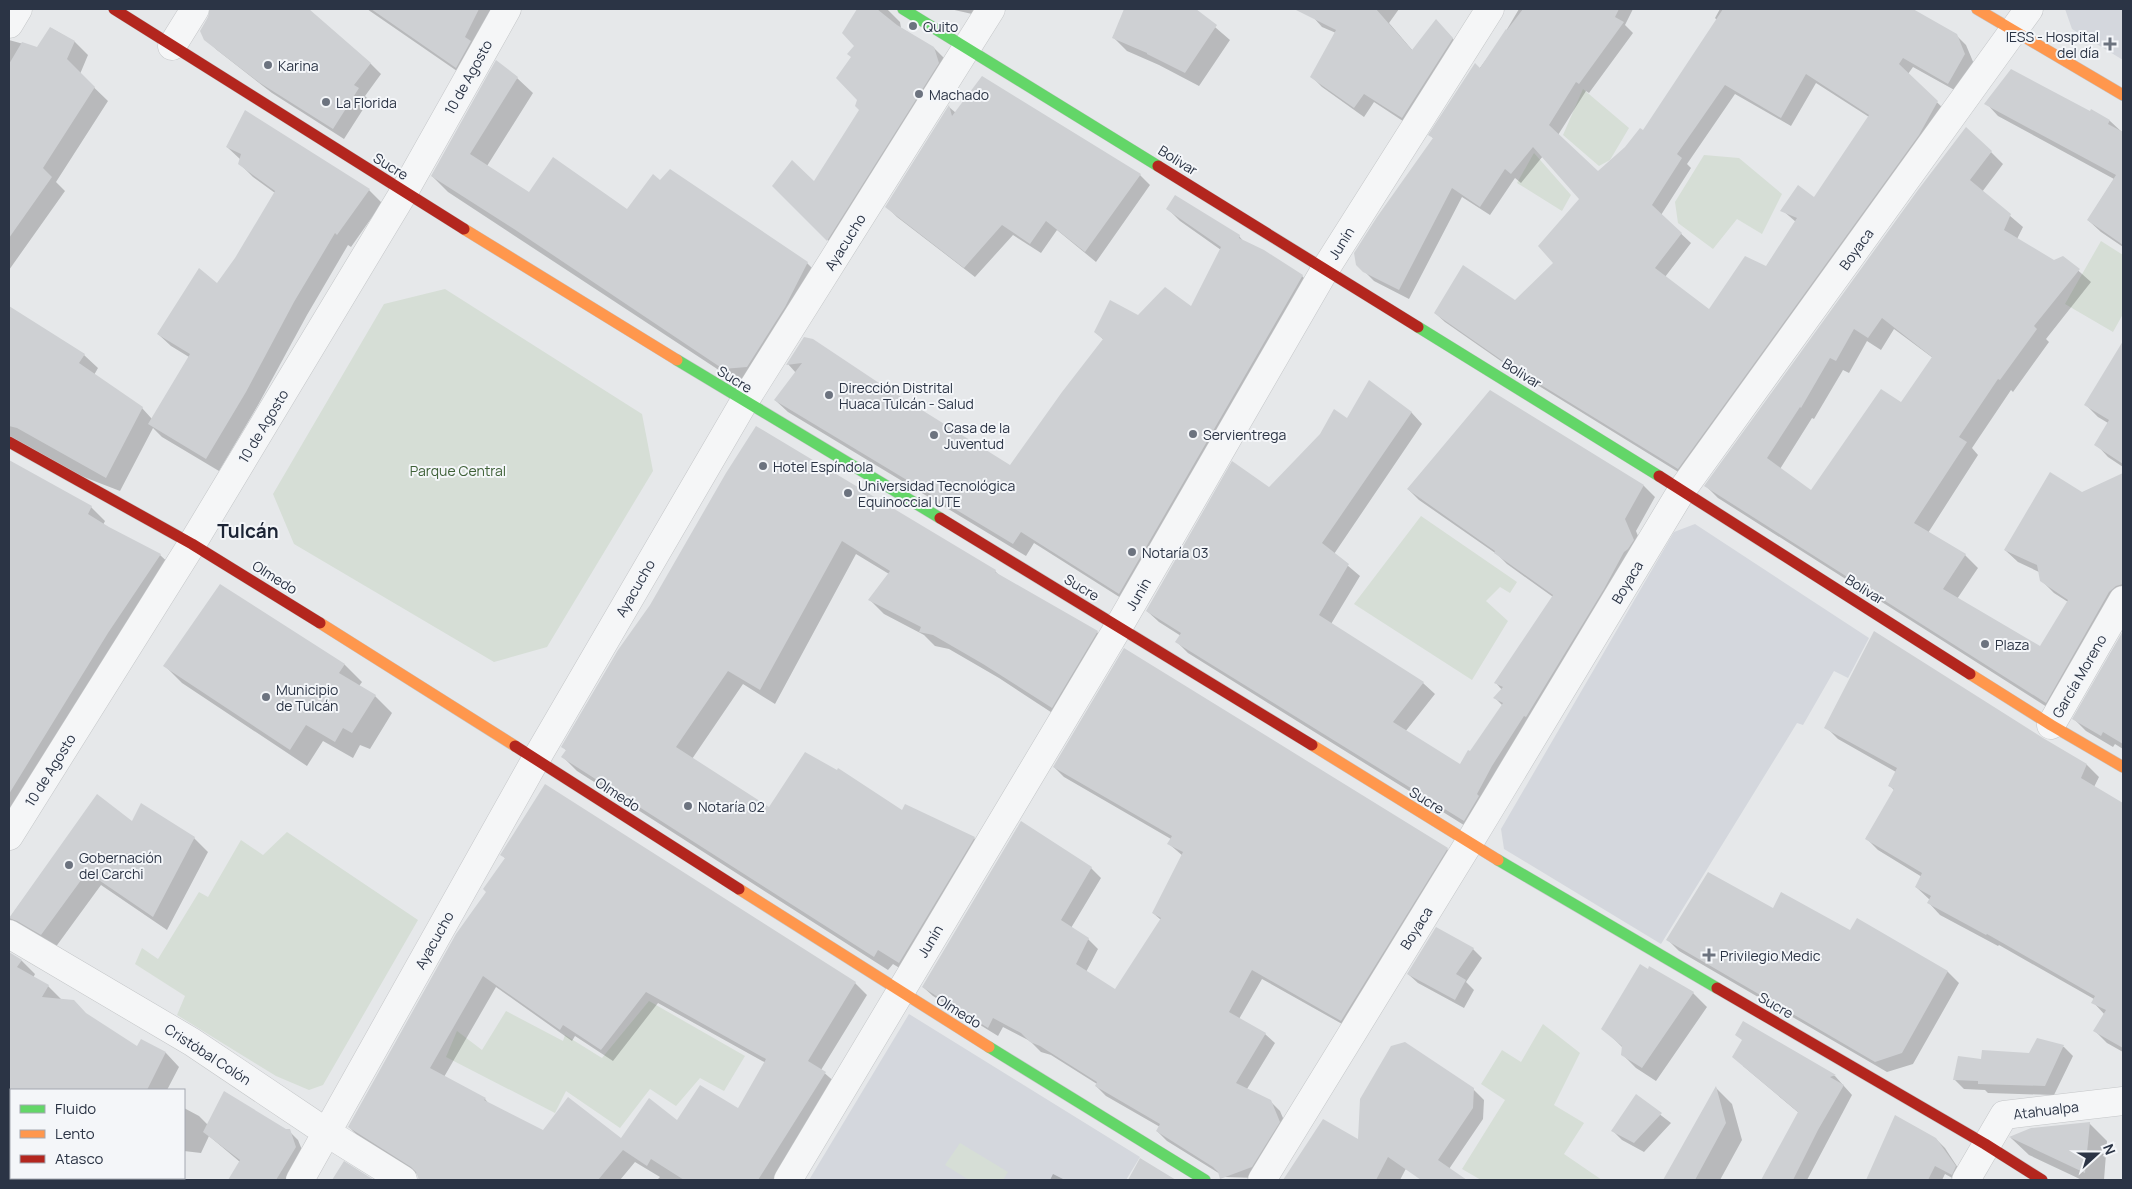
<svg xmlns="http://www.w3.org/2000/svg" width="2132" height="1189" font-family="Manrope,sans-serif">
	<rect width="100%" height="100%" fill="#e6e8ea"/>
	<path fill="#d4d7dd" d="M2065,9H2123V60L2072,29Z
		M1695,524L1869,638L1848,678L1834,671L1803,725L1797,723L1661,944L1504,849L1501,829L1674,532Z
		M909,1014L1140,1157L1126,1180H809Z"/>
	<path fill="#d6ded6" d="M1583,89L1629,128L1610,160L1599,166L1563,135Z
		M1534,153L1571,195L1562,211L1517,183Z
		M1704,155L1739,158L1782,194L1762,234L1737,219L1713,249L1678,223L1675,202Z
		M2101,241L2123,255V314L2113,332L2065,304Z
		M445,289L642,414L653,471L547,647L494,662L294,544L273,494L384,304Z
		M1421,516L1517,582L1510,593L1500,587L1486,601L1508,621L1472,680L1354,604Z
		M287,832L418,920L323,1085L309,1090L276,1076L177,1015L185,996L135,964L142,948L158,959L199,892L208,897L241,840L263,855Z
		M649,1001L745,1056L724,1091L700,1078L676,1106L650,1089L620,1128L566,1091L555,1113L446,1057L457,1031L482,1050L506,1011L563,1041L565,1035L602,1058Z
		M1543,1024L1580,1053L1554,1105L1584,1123L1564,1154L1602,1180H1481L1462,1169L1505,1100L1481,1084L1502,1050L1521,1062Z
		M960,1143L1008,1172L1003,1180H969L945,1165Z"/>
	<path fill="#0003" fill-rule="evenodd" d="M210,9H307L371,64L381,74L365,96L369,100L344,139L272,93L217,50L205,39Z
		M367,9H499L470,80Z
		M859,9H887L900,22L901,28L934,48L947,61L840,252L774,186L814,183L860,110L852,57L856,46L843,33Z
		M950,9H984L981,16Z
		M1126,9H1194L1230,40L1199,86L1159,65L1127,51L1113,37Z
		M1315,9H1399L1389,23L1413,51L1445,30L1462,49L1412,127L1374,102L1364,117L1322,87L1312,77L1336,33L1322,27L1313,17Z
		M1519,9H1633L1625,25L1633,33L1589,93L1586,91L1558,135L1598,173L1643,132L1717,20L1715,18L1720,9H1910L1956,35L1966,45L1974,64L1958,92L1913,67L1908,74L1947,112L1688,478L1521,375L1445,322L1435,313L1515,302L1554,263L1581,199L1543,156L1521,183L1515,178L1490,215L1462,197L1409,299L1374,281L1357,264L1434,139L1430,135L1500,41ZM1816,83L1869,117L1815,199L1782,210L1796,222L1766,267L1709,310L1665,277L1691,243L1661,215L1691,168L1687,164L1735,94L1791,126Z
		M51,28L75,42L88,55L80,74L108,101L56,182L65,191L9,270V40L38,48Z
		M517,78L533,93L487,166L530,194L627,211L660,182L807,263L823,279L740,384L448,192L432,176Z
		M1986,103L2090,113L2110,121L2123,133V247L2101,232L2088,220L2114,179L1998,116Z
		M949,107L956,113L1140,175L1150,185L1096,262L1057,230L1041,253L1013,235L975,277L897,217L887,207Z
		M246,112L369,190L382,203L351,247L348,245L307,315L258,405L219,471L162,437L153,428L120,491L9,448V308L84,355L98,368L94,375L142,408L152,419L189,357L171,346L158,334L217,284L236,259L275,193L253,177L240,164L241,160L227,147Z
		M1991,152L2003,164L1982,192L2023,227L2017,239L2054,261L2063,257L2091,282L2046,339L2049,342L2013,392L2011,390L1972,448L1978,455L1928,533L1965,555L1978,568L1957,599L2040,648L2068,602L2054,593L2041,580L2039,572L2018,562L2005,550L2082,494L2123,474V603L2058,714L1718,498L1706,486ZM1894,329L1933,358L1901,404L1811,491L1780,469L1812,418L1814,419L1843,370L1849,373L1867,341L1881,350Z
		M1168,209L1239,236L1245,243L1302,276L1315,289L1132,605L1034,543L1026,556L788,412L775,400L796,373L788,364L804,338L1011,467L1104,340L1095,332L1138,317L1191,308L1221,250L1180,221Z
		M2120,349L2123,351V467L2108,457L2096,444L2108,423L2098,417L2086,405Z
		M1490,391L1644,486L1655,497L1636,531L1644,551L1475,832L1188,653L1177,642L1181,636L1159,622L1147,611L1269,489L1347,420L1411,412L1422,424L1334,554L1360,576L1331,624L1423,683L1435,694L1405,732L1460,766L1503,706L1495,698L1502,690L1496,683L1553,597L1507,564L1498,555L1419,500L1408,489Z
		M756,428L995,571L1000,576L1097,632L1111,647L1066,722L999,678L949,649L935,646L924,635L884,614L870,600L889,574L856,554L775,704L743,684L692,759L769,809L902,812L974,838L988,853L914,977L893,964L888,970L577,771L563,757L567,751L563,747L651,606Z
		M9,461L91,507L105,521L103,525L160,555L174,568L9,829V570L31,543L9,529Z
		M220,586L345,665L362,682L359,686L375,696L392,713L370,749L360,745L353,758L323,741L307,766L182,683L165,666Z
		M2123,633V749L2115,744L2113,747L2086,731L2074,719Z
		M1826,727L2042,739L2087,765L2099,777L2094,787L2123,805V1052L2107,1043L2095,1031L2105,1015L2093,1002L2094,999L1999,945L1998,946L1940,915L1929,903L1930,900L1916,887L1922,877L1878,850L1866,838L1895,791L1889,785L1896,772L1838,739Z
		M1054,767L1447,849L1456,859L1351,1029L1262,979L1239,1019L1265,1034L1275,1043L1247,1089L1270,1101L1280,1111L1289,1132L1257,1178L1225,1177L1167,1141L1157,1131L1160,1127L1106,1096L1096,1086L1097,1084L1051,1055L1041,1052L1030,1041L1003,1027L998,1036L933,996L923,987L1022,823L1091,868L1101,878L1071,928L1088,939L1098,949L1086,972L1115,991L1161,920L1153,913L1183,856L1169,844L1171,839L1064,777Z
		M97,796L132,823L194,838L208,852L167,930L101,885L55,948L22,932L9,919Z
		M502,855L855,983L867,995L821,1070L837,1084L777,1180H657L660,1177L635,1162L620,1180H420L419,1175L361,1139L349,1127L506,859ZM496,987L572,1041L575,1036L613,1061L658,1003L766,1063L739,1110L677,1122L621,1139L543,1131L490,1105L485,1099L444,1077Z
		M1773,910L1851,932L1857,920L1948,972L1959,983L1913,1064L1887,1072L1679,951L1668,940Z
		M1473,949L1482,958L1466,982L1474,990L1464,1008L1418,983L1408,974Z
		M9,953L22,961L35,974L33,978L48,986L62,1000L138,1048L142,1041L166,1053L179,1067L167,1090H11V1178H72L71,1180H9Z
		M1693,993L1707,1007L1656,1081L1636,1068L1622,1054L1623,1048L1603,1028Z
		M1744,1023L1835,1076L1852,1095L1807,1180H1771L1765,1174L1799,1113L1743,1066Z
		M2037,1040L2064,1047L2073,1056L2054,1095L1988,1093L1985,1090L1964,1089L1955,1080L1982,1060L2030,1054Z
		M1404,1044L1436,1064L1451,1080L1453,1075L1473,1089L1484,1100L1483,1119L1449,1169L1465,1180H1423L1448,1088L1400,1180H1285L1323,1121L1359,1141L1362,1100L1392,1047Z
		M1716,1088L1732,1104L1742,1140L1720,1180H1664Z
		M1636,1096L1671,1123L1644,1152L1622,1140L1613,1131Z
		M184,1108L199,1116L208,1125L289,1131L298,1140L305,1157L290,1180H237L232,1175L240,1162L209,1136L201,1153L184,1151Z
		M1896,1117L1936,1139L1945,1148L1964,1177L1956,1180L1945,1174L1942,1180H1867Z
		M2089,1123L2107,1141L2104,1180H2082L2029,1155L2011,1138Z
		M1053,1174L1065,1180H1050Z"/>
	<path fill="#ced0d3" fill-rule="evenodd" d="M210,9H309L371,63L354,85L359,88L333,129L260,83L204,40L200,31L208,17Z
		M371,9H479L465,37L471,41L456,68Z
		M857,9H877L897,25L934,47L939,63L827,241L772,186L792,160L814,181L859,110L855,106L857,100L836,78L851,57L847,54L854,46L842,33Z
		M1124,9H1196L1217,25L1185,73L1147,54V53L1112,38Z
		M1294,9H1376L1412,50L1436,19L1453,38L1402,118L1364,94L1354,108L1310,77L1336,30Z
		M1523,9H1619L1615,17L1624,22L1579,84L1576,82L1549,125L1598,171L1625,147L1640,128L1643,130L1723,9H1913L1957,34L1965,54L1948,84L1903,58L1899,64L1938,101L1919,135L1678,469L1510,366L1434,313L1463,265L1515,300L1553,263L1538,246L1579,199L1533,147L1511,174L1505,169L1480,207L1452,188L1399,290L1363,272L1356,265L1354,253L1377,217L1433,138L1428,135L1475,63L1480,68L1506,29L1507,30ZM1806,74L1869,115L1814,197L1798,185L1780,211L1797,218L1766,266L1745,256L1709,309L1655,268L1682,233L1652,205L1682,158L1677,154L1725,85L1781,118Z
		M50,27L75,41L67,59L95,87L43,168L52,177L9,238V64L22,42L37,47Z
		M496,60L518,77L470,154L529,192L553,157L627,209L653,174L660,180L670,169L808,262L785,307L747,367L723,369L514,229L431,176Z
		M2011,69L2090,111L2091,109L2110,120L2108,124L2123,132V245L2087,220L2116,175L1984,104Z
		M982,76L1141,174L1085,252L1046,221L1030,244L1002,225L964,268L885,207L949,105L952,116Z
		M245,110L370,189L337,235L335,233L294,302L246,392L206,459L148,424L190,354L157,334L199,268L217,283L235,258L275,191L238,164L241,154L226,147Z
		M1966,127L1992,151L1970,180L2011,214L2004,230L2054,260L2063,256L2080,269L2034,326L2037,329L2000,380L1998,379L1959,437L1967,442L1914,523L1966,554L1943,589L2040,646L2068,600L2040,581L2037,565L2004,550L2050,472L2082,492L2123,473V584L2116,586L2109,592L2046,703L1704,486L1918,190ZM1882,318L1932,357L1901,402L1881,389L1811,490L1767,458L1800,407L1801,408L1830,358L1836,361L1854,329L1868,338Z
		M1175,195L1240,235L1239,238L1264,250L1303,275L1119,594L1021,532L1013,544L774,400L802,363L786,365L804,337L813,339L885,387L1010,465L1062,392L1103,339L1094,332L1110,300L1138,315L1165,287L1191,306L1221,247L1166,209Z
		M9,306L85,354L79,363L143,407L106,478L17,428L9,426Z
		M2123,341V464L2094,445L2109,420L2084,405Z
		M1369,380L1412,412L1322,543L1349,564L1319,615L1424,682L1393,722L1460,764L1468,750L1470,751L1503,703L1493,698L1503,687L1494,683L1553,595L1494,553L1495,551L1407,489L1490,390L1644,485L1625,519L1634,540L1628,549L1624,552L1604,589L1526,717L1524,716L1492,766L1477,794L1479,796L1464,821L1175,642L1181,633L1146,611L1232,461L1269,487L1320,434L1334,409L1347,418Z
		M756,426L996,570L995,572L1098,631L1052,708L983,664L933,635L919,632L921,627L868,600L890,571L842,541L760,690L728,671L676,747L769,807L805,752L837,770L838,768L902,810L905,804L975,837L899,963L878,950L874,957L561,757L566,750L561,747L618,650L650,605L726,473Z
		M9,460L92,506L88,514L109,527L161,554L108,633L9,794Z
		M220,584L345,664L339,673L376,695L352,733L343,728L335,742L306,725L290,750L163,666Z
		M1874,631L2043,738L2087,764L2081,778L2123,803V1048L2093,1031L2106,1010L2091,1003L2095,996L1987,934L1986,935L1927,903L1931,896L1915,887L1922,873L1865,839L1894,789L1888,786L1897,768L1824,728Z
		M2123,631V744L2103,732L2101,736L2072,719Z
		M1124,648L1448,848L1341,1021L1252,970L1229,1012L1266,1033L1236,1083L1271,1100L1280,1122L1252,1167L1220,1179L1218,1172L1213,1167L1156,1131L1160,1124L1095,1086L1097,1082L1040,1046L1030,1042L1021,1033L993,1018L988,1028L922,987L1021,821L1092,867L1061,920L1089,938L1076,964L1115,989L1161,918L1152,913L1183,852L1167,844L1172,836L1053,767Z
		M545,784L856,982L808,1061L826,1072L758,1180H684L651,1159L647,1166L623,1150L598,1180H419L416,1172L411,1167L348,1127L456,934L486,892L483,889L505,858L500,855ZM483,976L560,1030L563,1025L601,1050L646,992L766,1059L738,1108L700,1085L677,1120L649,1098L621,1138L568,1097L543,1130L484,1100L486,1098L430,1068Z
		M97,794L132,821L141,803L195,837L153,917L87,872L41,935L17,921L9,918Z
		M1708,872L1773,908L1781,892L1850,930L1857,918L1948,971L1902,1053L1875,1062L1666,940Z
		M1436,927L1474,948L1456,974L1466,980L1455,1000L1407,974Z
		M9,952L22,960L17,967L49,985L42,997L74,1000L86,1013L137,1046L141,1039L166,1052L147,1090H9Z
		M1640,964L1648,969L1649,966L1694,992L1642,1068L1621,1055L1622,1046L1601,1029Z
		M1743,1021L1836,1075L1830,1077L1844,1085L1818,1130L1793,1180H1761L1798,1112L1732,1057L1742,1040L1735,1035Z
		M2037,1038L2064,1045L2045,1086L1978,1084V1081L1953,1080L1958,1056L1981,1059L1982,1050L2029,1053Z
		M1405,1042L1474,1088L1473,1108L1438,1160L1467,1180H1421L1388,1157L1376,1180H1283L1323,1119L1358,1139L1360,1099L1391,1046Z
		M1716,1086L1726,1123L1695,1180H1663Z
		M224,1091L286,1129H290L296,1147L276,1180H228L240,1160L203,1132Z
		M1636,1094L1662,1113L1634,1143L1611,1131Z
		M1895,1115L1936,1138L1956,1166L1952,1175L1935,1166L1928,1180H1866Z
		M2090,1122L2085,1173L2009,1137L2031,1128Z
		M1140,1158L1176,1180H1128Z
		M344,1161L374,1180H332Z"/>
	<g fill="none" stroke-linecap="round" stroke-linejoin="round">
		<g stroke="#c4c6c8" stroke-width="29">
			<path id="street" d="M9,24L18,9
				M172,46L195,9
				M2051,725L2123,600
				M9,836L192,544L290,381L404,192L507,9
				M9,934L192,1042L326,1132L403,1180
				M300,1180L536,759L744,402L991,9
				M788,1180L1119,626L1326,268L1490,9
				M1262,1180L1469,843L1682,490L2029,9
				M1966,1180L2004,1115L2123,1101"/>
		</g>
		<g stroke="#c4c6c8" stroke-width="12">
			<path id="fast" d="M903,9L1158,166
				M1418,327L1659,476
				M677,360L940,518
				M1498,860L1717,988
				M989,1047L1205,1180"/>
		</g>
		<g stroke="#c4c6c8" stroke-width="12">
			<path id="slow" d="M1977,9L2123,95
				M464,229L677,360
				M320,623L515,746
				M1970,674L2051,725L2123,767
				M1312,745L1498,860
				M739,889L989,1047"/>
		</g>
		<g stroke="#c4c6c8" stroke-width="12">
			<path id="jam" d="M114,9L464,229
				M1158,166L1418,327
				M9,442L192,544L320,623
				M1659,476L1970,674
				M940,518L1312,745
				M515,746L739,889
				M1717,988L1985,1144L2042,1180"/>
		</g>
		<use href="#street" stroke="#f5f6f7" stroke-width="28"/>
		<use href="#fast" stroke="#63d668" stroke-width="11"/>
		<use href="#slow" stroke="#ff974d" stroke-width="11"/>
		<use href="#jam" stroke="#b3261e" stroke-width="11"/>
	</g>
	<g fill="#6c737f" stroke="#f4f6f9" stroke-width="2">
		<circle cx="913" cy="26" r="5"/>
		<path d="M2107.5 36.5h5v5h5v5h-5v5h-5v-5h-5v-5h5z"/>
		<circle cx="268" cy="65" r="5"/>
		<circle cx="919" cy="94" r="5"/>
		<circle cx="326" cy="102" r="5"/>
		<circle cx="829" cy="395" r="5"/>
		<circle cx="1193" cy="434" r="5"/>
		<circle cx="934" cy="435" r="5"/>
		<circle cx="763" cy="466" r="5"/>
		<circle cx="848" cy="493" r="5"/>
		<circle cx="1132" cy="552" r="5"/>
		<circle cx="1985" cy="644" r="5"/>
		<circle cx="266" cy="697" r="5"/>
		<circle cx="688" cy="806" r="5"/>
		<circle cx="69" cy="865" r="5"/>
		<path d="M1706.5 947.5h5v5h5v5h-5v5h-5v-5h-5v-5h5z"/>
	</g>
	<g text-anchor="middle" dominant-baseline="central" stroke-width="4" stroke-linejoin="round" paint-order="stroke">
		<g font-size="14" fill="#2b3445" stroke="#f4f6f9" text-anchor="start">
			<text x="923" y="26">Quito</text>
			<text x="2099" y="36" text-anchor="end">IESS - Hospital<tspan x="2099" dy="16">del día</tspan></text>
			<text x="278" y="65">Karina</text>
			<text x="929" y="94">Machado</text>
			<text x="336" y="102">La Florida</text>
			<text x="839" y="387">Dirección Distrital<tspan x="839" dy="16">Huaca Tulcán - Salud</tspan></text>
			<text x="944" y="427">Casa de la<tspan x="944" dy="16">Juventud</tspan></text>
			<text x="1203" y="434">Servientrega</text>
			<text x="773" y="466">Hotel Espíndola</text>
			<text x="858" y="485">Universidad Tecnológica<tspan x="858" dy="16">Equinoccial UTE</tspan></text>
			<text x="1142" y="552">Notaría 03</text>
			<text x="1995" y="644">Plaza</text>
			<text x="276" y="689">Municipio<tspan x="276" dy="16">de Tulcán</tspan></text>
			<text x="698" y="806">Notaría 02</text>
			<text x="79" y="857">Gobernación<tspan x="79" dy="16">del Carchi</tspan></text>
			<text x="1720" y="955">Privilegio Medic</text>
		</g>
		<g font-size="14" fill="#2b3445" stroke="#f4f6f9">
			<text transform="translate(468 77) rotate(-61)">10 de Agosto</text>
			<text transform="translate(1178 160) rotate(32)">Bolivar</text>
			<text transform="translate(391 166) rotate(32)">Sucre</text>
			<text transform="translate(845 242) rotate(-58)">Ayacucho</text>
			<text transform="translate(1341 243) rotate(-58)">Junín</text>
			<text transform="translate(1856 249) rotate(-54)">Boyaca</text>
			<text transform="translate(1522 373) rotate(32)">Bolivar</text>
			<text transform="translate(735 379) rotate(32)">Sucre</text>
			<text transform="translate(263 426) rotate(-59)">10 de Agosto</text>
			<text transform="translate(275 577) rotate(32)">Olmedo</text>
			<text transform="translate(1627 582) rotate(-59)">Boyaca</text>
			<text transform="translate(1082 587) rotate(31)">Sucre</text>
			<text transform="translate(635 588) rotate(-60)">Ayacucho</text>
			<text transform="translate(1865 589) rotate(32)">Bolivar</text>
			<text transform="translate(1138 594) rotate(-60)">Junín</text>
			<text transform="translate(2079 676) rotate(-60)">García Moreno</text>
			<text transform="translate(50 770) rotate(-58)">10 de Agosto</text>
			<text transform="translate(618 794) rotate(33)">Olmedo</text>
			<text transform="translate(1427 800) rotate(32)">Sucre</text>
			<text transform="translate(1416 928) rotate(-58)">Boyaca</text>
			<text transform="translate(434 940) rotate(-61)">Ayacucho</text>
			<text transform="translate(930 941) rotate(-59)">Junín</text>
			<text transform="translate(1776 1005) rotate(30)">Sucre</text>
			<text transform="translate(959 1011) rotate(32)">Olmedo</text>
			<text transform="translate(208 1054) rotate(33)">Cristóbal Colón</text>
			<text transform="translate(2046 1110) rotate(-7)">Atahualpa</text>
		</g>
		<g font-size="14" fill="#3f6138" stroke="#f4f6f9">
			<text x="458" y="470">Parque Central</text>
		</g>
		<g font-size="19" font-weight="bold" fill="#1d2536" stroke="#f4f6f9">
			<text x="248" y="531">Tulcán</text>
		</g>
	</g>
	<rect width="2132" height="1189" fill="none" stroke="#2b3445" stroke-width="20"/>
	<rect x="10" y="1089" width="175" height="90" fill="#f4f6f9" stroke="#a4a8b1"/>
	<rect x="20" y="1105" width="25" height="8" fill="#63d668" stroke="#a4a8b1"/>
	<text x="55" y="1114" font-size="15" fill="#2b3445">Fluido</text>
	<rect x="20" y="1130" width="25" height="8" fill="#ff974d" stroke="#a4a8b1"/>
	<text x="55" y="1139" font-size="15" fill="#2b3445">Lento</text>
	<rect x="20" y="1155" width="25" height="8" fill="#b3261e" stroke="#a4a8b1"/>
	<text x="55" y="1164" font-size="15" fill="#2b3445">Atasco</text>
	<g transform="translate(2097 1154) rotate(69)" stroke="#f4f6f9" stroke-width="4" paint-order="stroke">
	<path d="M0-4L9 19L0 12L-9 19Z" fill="#2b3445"/>
	<text y="-8" font-size="14" font-weight="bold" text-anchor="middle" fill="#2b3445">N</text>
	</g>
</svg>
